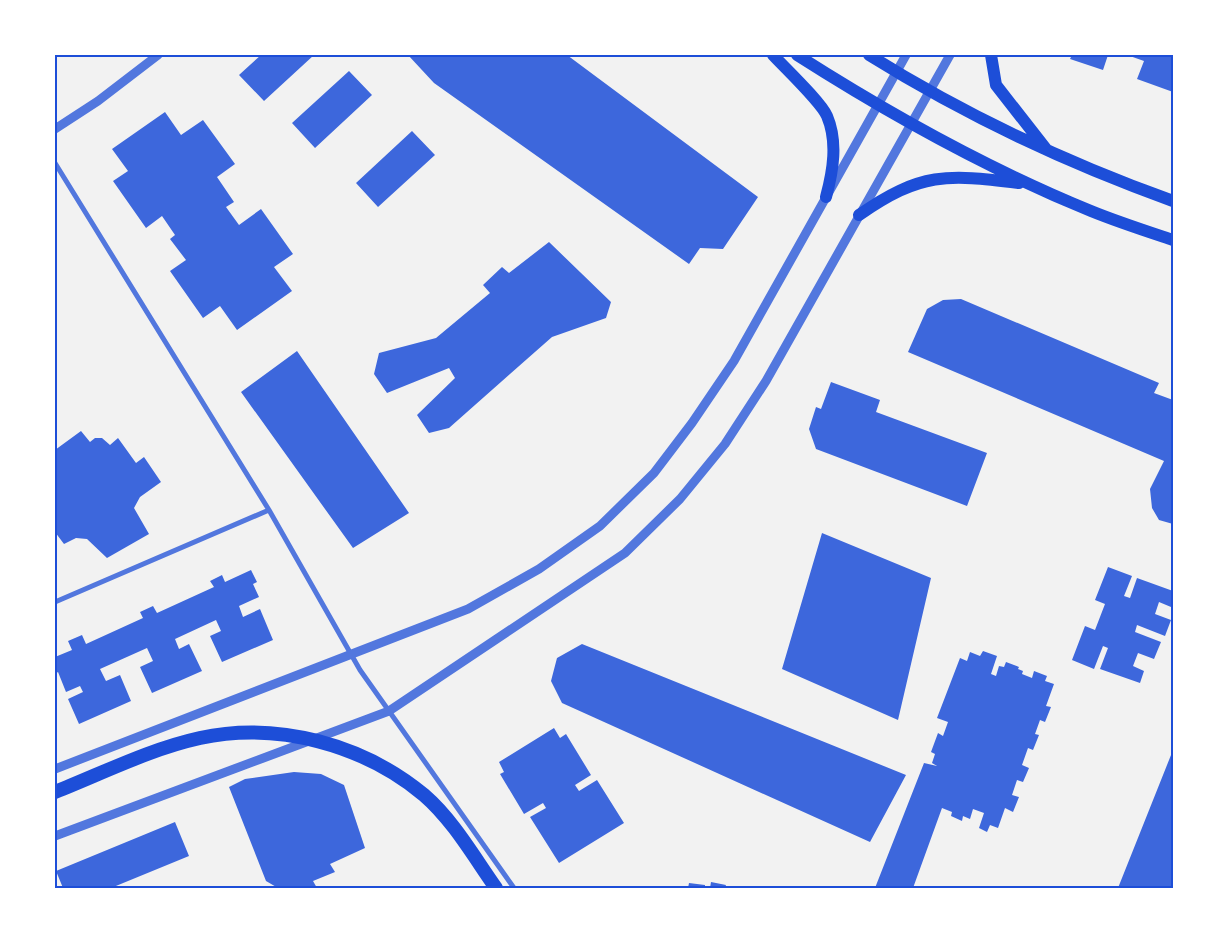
<svg xmlns="http://www.w3.org/2000/svg" width="1228" height="943" font-family="'PT Sans Narrow',sans-serif">
	<rect width="100%" height="100%" fill="#f2f2f2"/>
	<path fill="#3d67dc" d="M261,55H314L264,101L239,75Z
		M408,55H567L758,197L723,249L700,248L689,264L434,83Z
		M1072,55H1108L1103,70L1070,59Z
		M1127,55H1173V92L1137,79L1144,61Z
		M349,71L372,95L315,148L292,123Z
		M165,112L181,135L203,120L235,164L217,177L234,202L226,207L239,225L261,209L293,254L274,267L292,291L237,330L220,306L203,318L170,271L186,260L170,239L175,235L162,216L146,228L113,181L128,171L112,149Z
		M412,131L435,155L378,207L356,183Z
		M549,242L611,302L606,318L552,337L449,428L429,433L417,415L455,378L449,368L387,393L374,374L379,353L436,338L490,293L483,285L502,267L509,273Z
		M961,299L1159,383L1154,393L1173,400V524L1159,520L1152,508L1150,489L1164,461L908,352L927,309L943,300Z
		M297,351L409,513L353,548L241,392Z
		M831,382L880,400L876,412L987,453L967,506L816,449L809,429L816,407L821,409Z
		M81,431L90,442L95,438H102L110,445L118,438L136,463L144,457L161,482L140,497L134,508L149,534L107,558L87,539L76,538L64,544L55,532V450Z
		M822,533L931,578L898,720L782,669Z
		M1108,567L1132,576L1124,596L1130,598L1137,578L1173,591L1171,607L1159,602L1155,614L1171,620L1165,636L1137,625L1135,632L1161,642L1154,659L1138,653L1133,666L1144,671L1140,683L1100,669L1108,648L1103,646L1094,669L1072,660L1085,626L1095,630L1105,604L1095,600Z
		M251,570L257,582L253,584L259,597L239,606L243,617L260,609L273,640L222,662L210,636L221,631L216,620L175,639L179,649L189,644L202,671L152,693L140,667L153,661L147,648L100,669L106,681L120,675L131,701L79,724L68,699L83,692L80,686L66,692L58,672L55,674V657L72,650L68,641L82,635L86,644L143,618L140,612L153,606L157,613L214,587L210,581L222,575L225,582Z
		M582,644L906,775L870,842L562,703L551,681L557,658Z
		M983,651L997,656L991,674L996,676L999,666L1004,667L1006,662L1019,667L1018,669L1023,671L1022,674L1032,678L1034,671L1047,676L1045,681L1054,684L1046,706L1051,707L1045,722L1040,720L1035,734L1039,735L1033,750L1028,748L1022,765L1029,768L1023,782L1017,780L1012,795L1019,797L1013,812L1005,808L998,828L990,825L987,832L979,828L984,813L973,809L970,819L963,816L962,821L951,816L952,812L942,808L913,888H875L924,763L937,766L932,763L935,754L931,752L938,733L943,736L948,722L937,718L960,658L967,661L970,652L980,656Z
		M554,728L560,738L566,734L591,775L575,785L579,791L597,780L624,823L559,863L530,817L546,808L543,803L524,814L500,774L504,772L499,762Z
		M1173,750V888H1118Z
		M294,772L321,774L344,785L365,848L330,864L335,872L313,881L317,888H278L266,881L229,787L245,779Z
		M175,822L189,856L111,888H63L56,871Z
		M711,882L726,885L725,888H710Z
		M689,883L705,885V888H688Z"/>
	<g fill="none" stroke-linecap="round" stroke-linejoin="round">
		<path stroke="#5277de" stroke-width="5" d="M55,163L269,510L360,670L514,888
			M55,602L269,510"/>
		<path stroke="#5277de" stroke-width="9" d="M55,129L98,101L158,55
			M55,769L468,609L539,569L600,526L654,473L692,423L734,361L906,55
			M55,836L389,711L625,553L680,499L725,444L766,381L950,55"/>
		<path stroke="#1d4ed8" stroke-width="12" d="M773,55C785,68 821,102 827,116C838,142 833,171 826,197
			M797,55C891,115 988,169 1091,211C1118,222 1146,231 1173,240
			M869,55C965,115 1067,163 1173,201
			M991,55L996,85L1046,149
			M859,215C921,172 946,174 1019,183"/>
		<path stroke="#1d4ed8" stroke-width="14" d="M55,792C103,773 150,749 200,738C278,721 364,745 424,795C453,820 474,857 496,888"/>
	</g>
	<rect width="1228" height="943" fill="none" stroke="#ffffff" stroke-width="112"/>
	<rect x="56" y="56" width="1116" height="831" fill="none" stroke="#1d4ed8" stroke-width="2"/>
</svg>
